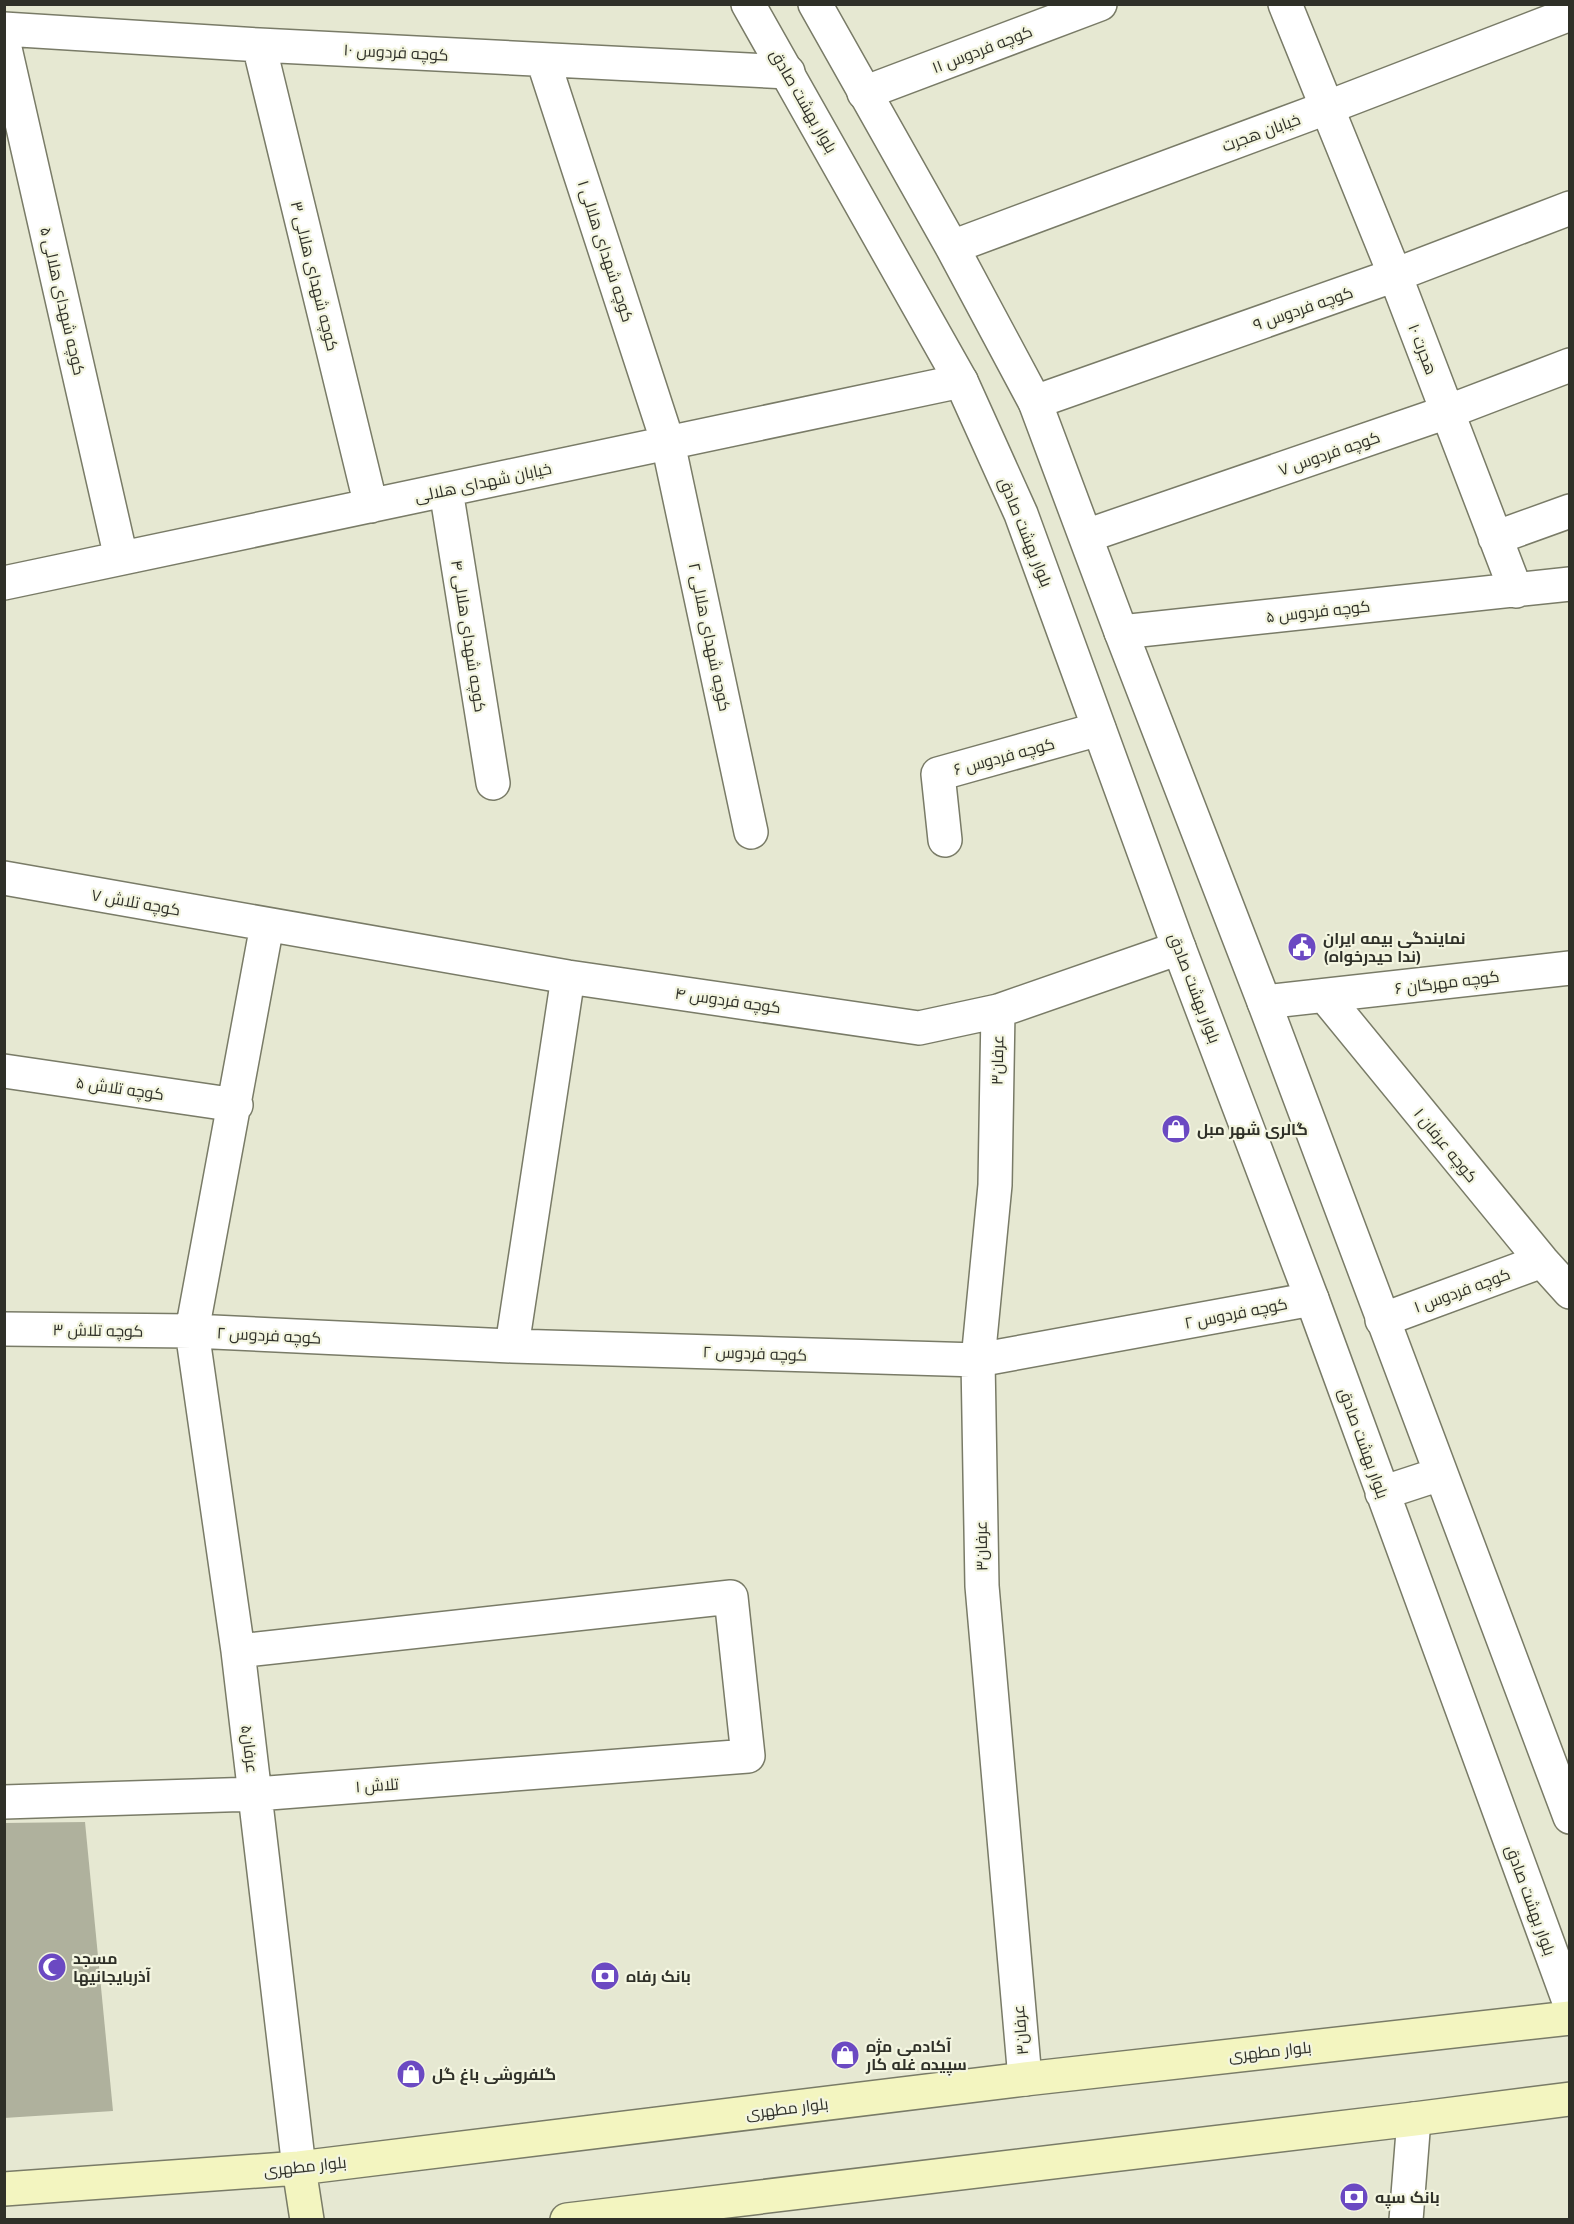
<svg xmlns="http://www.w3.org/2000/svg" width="1574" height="2224" font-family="Mulish,Cairo,sans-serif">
	<rect width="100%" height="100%" fill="#e6e8d2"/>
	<path fill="#afb19d" d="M85,1822L113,2111L4,2118V1823Z"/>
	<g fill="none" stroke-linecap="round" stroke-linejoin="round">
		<g stroke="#797b67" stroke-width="36">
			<path id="minor" d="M1285,4L1395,275L1516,591
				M4,29L259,45L788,72
				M4,44L121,558
				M259,45L371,506
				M543,60L668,443L751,832
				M864,93L1100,4
				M1035,402L1395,275L1570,208
				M446,490L493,783
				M1086,536L1447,412L1570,365
				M1495,538L1570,511
				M4,583L961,381
				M1121,632L1570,584
				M945,840L938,774L1099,729
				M4,878L568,977L919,1028L998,1011L1179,948
				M267,925L192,1331L238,1651L299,2168
				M1325,996L1542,1261L1570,1292
				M1264,1002L1570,968
				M998,1011L995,1185L978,1360L982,1586L1025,2079
				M4,1071L236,1105
				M1382,1320L1542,1261
				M4,1329L192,1331L512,1346L978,1360L1312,1299
				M512,1346L568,977
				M4,1802L256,1794L748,1756L731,1597L238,1651"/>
		</g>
		<g stroke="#797b67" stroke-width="36">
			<path id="tertiary" d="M748,4L961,381L1021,514L1179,948L1312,1299L1570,2004
				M815,4L952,247L1035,402L1121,632L1264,1002L1570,1817
				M952,247L1326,108L1570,14
				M1382,1493L1440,1474
				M1406,2220L1414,2119"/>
		</g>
		<g stroke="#797b67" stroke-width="36">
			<path id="secondary" d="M299,2168L307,2220
				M4,2189L299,2168L1025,2079L1570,2018
				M567,2220L1414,2119L1570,2099"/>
		</g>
		<use href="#minor" stroke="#fff" stroke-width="33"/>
		<use href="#tertiary" stroke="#fff" stroke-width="33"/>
		<use href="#secondary" stroke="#f3f5c0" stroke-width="33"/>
	</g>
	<defs>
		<g id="civic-disc" transform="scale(1.5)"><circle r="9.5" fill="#6b49c2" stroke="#f3f5e0"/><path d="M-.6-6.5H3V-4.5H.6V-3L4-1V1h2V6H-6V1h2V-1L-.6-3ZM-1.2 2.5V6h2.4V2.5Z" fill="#fff"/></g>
		<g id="shop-disc" transform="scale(1.5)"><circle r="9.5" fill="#6b49c2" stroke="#f3f5e0"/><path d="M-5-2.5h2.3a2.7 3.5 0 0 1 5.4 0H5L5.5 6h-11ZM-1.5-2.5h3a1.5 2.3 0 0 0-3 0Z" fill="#fff"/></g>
		<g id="mosque-disc" transform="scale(1.5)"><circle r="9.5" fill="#6b49c2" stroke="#f3f5e0"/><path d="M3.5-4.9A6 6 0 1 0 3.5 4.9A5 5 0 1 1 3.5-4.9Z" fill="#fff"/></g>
		<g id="bank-disc" transform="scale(1.5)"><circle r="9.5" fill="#6b49c2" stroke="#f3f5e0"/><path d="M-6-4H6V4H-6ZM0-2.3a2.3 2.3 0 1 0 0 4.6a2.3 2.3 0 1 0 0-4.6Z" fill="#fff"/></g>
	</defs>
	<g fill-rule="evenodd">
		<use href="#civic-disc" x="1302" y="947"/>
		<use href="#shop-disc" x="1176" y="1129"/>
		<use href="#mosque-disc" x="52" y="1967"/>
		<use href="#bank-disc" x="605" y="1976"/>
		<use href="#shop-disc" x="845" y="2055"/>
		<use href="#shop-disc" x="411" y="2074"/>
		<use href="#bank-disc" x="1354" y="2197"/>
	</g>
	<g text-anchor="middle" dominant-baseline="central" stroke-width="4.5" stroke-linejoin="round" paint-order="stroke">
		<g font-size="16" fill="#2f3028" stroke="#f3f5e0">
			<text transform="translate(982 49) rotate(-21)">کوچه فردوس ۱۱</text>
			<text transform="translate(396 52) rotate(3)">کوچه فردوس ۱۰</text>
			<text transform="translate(804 101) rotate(60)">بلوار بهشت صادق</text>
			<text transform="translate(1261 132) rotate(-20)">خیابان هجرت</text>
			<text transform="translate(606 251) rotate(72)">کوچه شهدای هلالی ۱</text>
			<text transform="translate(315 276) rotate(76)">کوچه شهدای هلالی ۳</text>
			<text transform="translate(63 301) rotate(77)">کوچه شهدای هلالی ۵</text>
			<text transform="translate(1303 308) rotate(-19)">کوچه فردوس ۹</text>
			<text transform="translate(1423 349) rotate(69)">هجرت ۱۰</text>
			<text transform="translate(1329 453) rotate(-19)">کوچه فردوس ۷</text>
			<text transform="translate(483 482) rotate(-12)">خیابان شهدای هلالی</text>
			<text transform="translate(1026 532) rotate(68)">بلوار بهشت صادق</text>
			<text transform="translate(1318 611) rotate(-6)">کوچه فردوس ۵</text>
			<text transform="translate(469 636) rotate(81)">کوچه شهدای هلالی ۴</text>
			<text transform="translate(710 637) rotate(78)">کوچه شهدای هلالی ۲</text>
			<text transform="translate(1004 756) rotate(-15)">کوچه فردوس ۶</text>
			<text transform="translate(136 902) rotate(10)">کوچه تلاش ۷</text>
			<text transform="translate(1447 982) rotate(-7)">کوچه مهرگان ۶</text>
			<text transform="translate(1195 988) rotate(69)">بلوار بهشت صادق</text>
			<text transform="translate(728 1000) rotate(8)">کوچه فردوس ۴</text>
			<text transform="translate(997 1060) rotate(-89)">عرفان۳</text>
			<text transform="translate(120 1088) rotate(8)">کوچه تلاش ۵</text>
			<text transform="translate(1446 1145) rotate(51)">کوچه عرفان ۱</text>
			<text transform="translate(1462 1290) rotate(-20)">کوچه فردوس ۱</text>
			<text transform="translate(1236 1313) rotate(-11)">کوچه فردوس ۲</text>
			<text transform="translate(98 1330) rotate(1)">کوچه تلاش ۳</text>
			<text transform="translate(269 1335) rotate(3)">کوچه فردوس ۲</text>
			<text transform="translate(755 1353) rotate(2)">کوچه فردوس ۲</text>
			<text transform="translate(1364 1443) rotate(70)">بلوار بهشت صادق</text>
			<text transform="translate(981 1546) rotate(-91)">عرفان۳</text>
			<text transform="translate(250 1749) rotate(83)">عرفان۵</text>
			<text transform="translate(377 1785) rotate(-4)">تلاش ۱</text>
			<text transform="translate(1531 1900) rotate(70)">بلوار بهشت صادق</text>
			<text transform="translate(1020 2030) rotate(-95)">عرفان۳</text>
			<text transform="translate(1270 2051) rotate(-6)">بلوار مطهری</text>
			<text transform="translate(787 2108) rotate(-7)">بلوار مطهری</text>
			<text transform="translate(305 2166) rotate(-6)">بلوار مطهری</text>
		</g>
		<g font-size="16" font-weight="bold" fill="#2f3028" stroke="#f3f5e0" text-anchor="start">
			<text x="1323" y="938">نمایندگی بیمه ایران<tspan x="1323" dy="18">(ندا حیدرخواه)</tspan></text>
			<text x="1197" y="1129">گالری شهر مبل</text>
			<text x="73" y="1958">مسجد<tspan x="73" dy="18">آذربایجانیها</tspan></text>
			<text x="626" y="1976">بانک رفاه</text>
			<text x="866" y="2046">آکادمی مژه<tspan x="866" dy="18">سپیده غله کار</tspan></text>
			<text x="432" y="2074">گلفروشی باغ گل</text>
			<text x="1375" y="2197">بانک سپه</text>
		</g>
	</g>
	<rect width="1574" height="2224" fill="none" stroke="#2f3028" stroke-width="12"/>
</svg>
